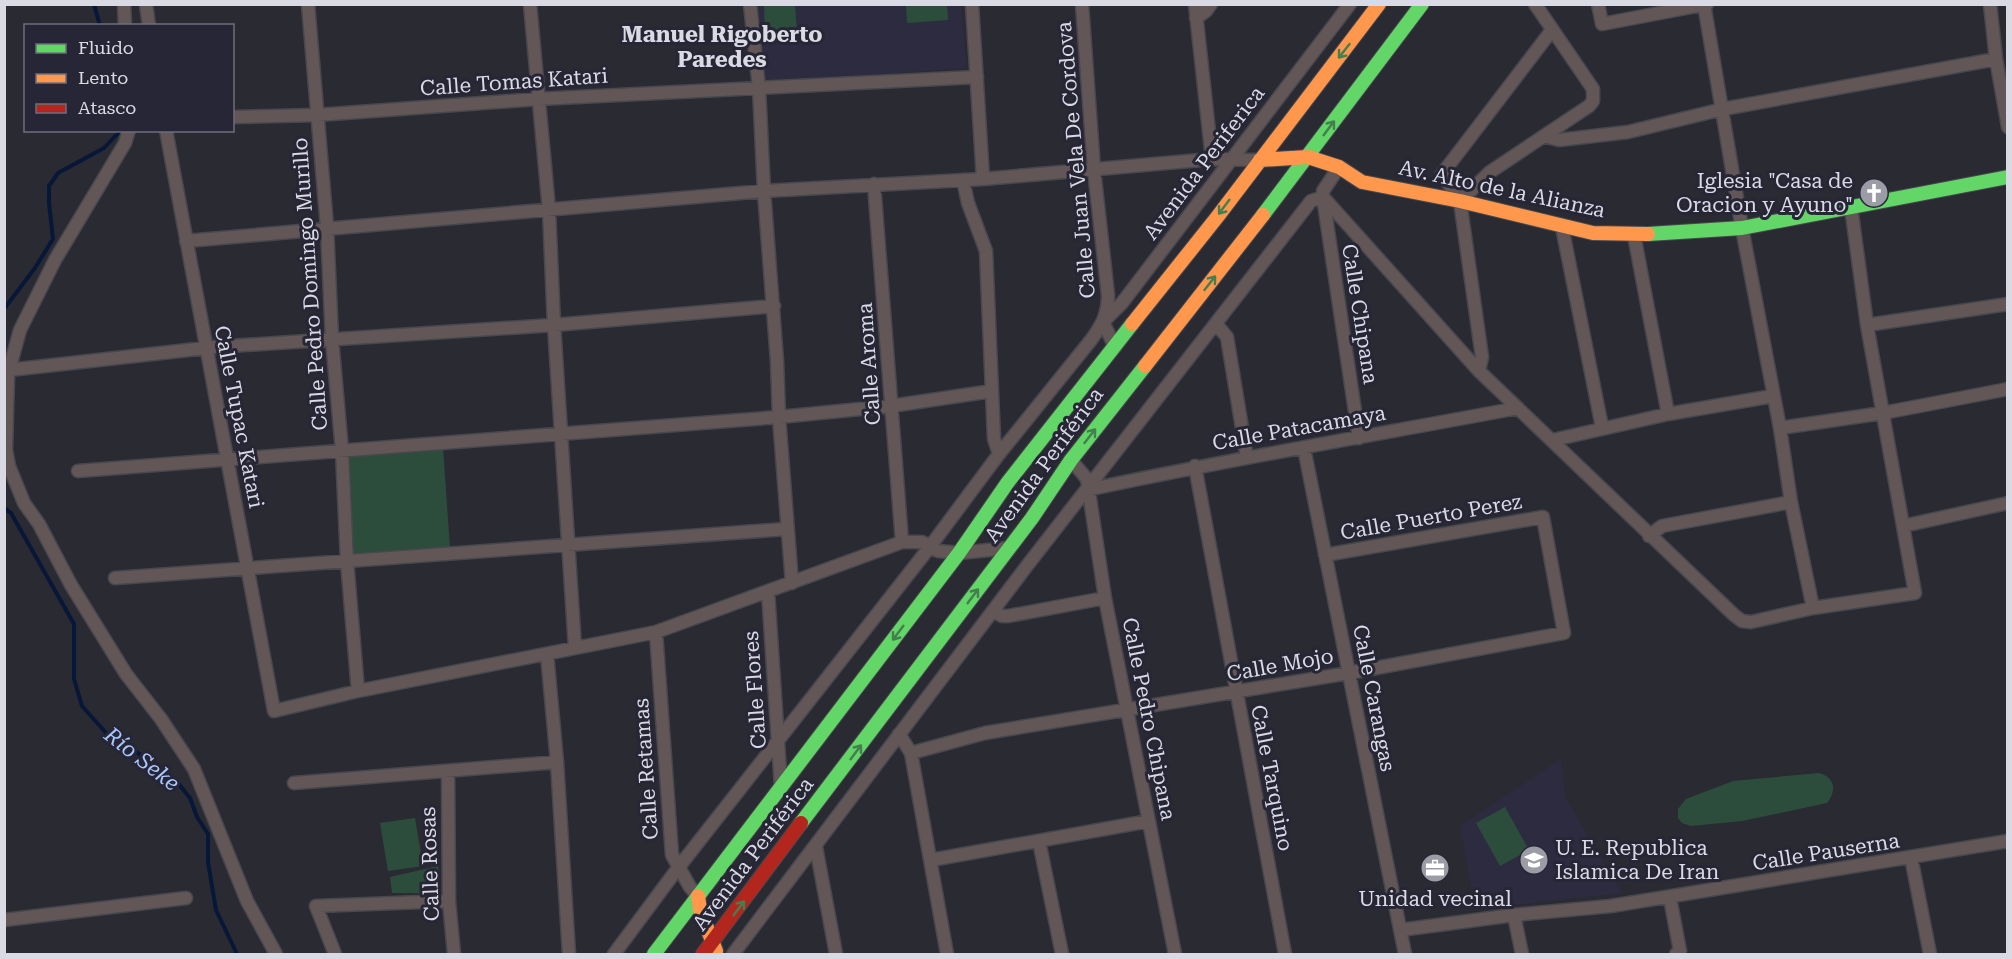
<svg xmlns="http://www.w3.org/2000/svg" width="2012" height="959" font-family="'Roboto Serif',serif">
	<rect width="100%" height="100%" fill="#2a2a32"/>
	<path fill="#2d2b3f" d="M758,5H961L966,64L964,68L767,83L763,79Z
		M1561,759L1565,797L1622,893L1475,909L1460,826Z"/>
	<path fill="#2d4d3c" d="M764,5H795L797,33L765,35Z
		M906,5H947L948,20L907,23Z
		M443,448L450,548L354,555L347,456Z
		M1819,773C1835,777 1837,791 1827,803L1742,821L1691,826L1682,823L1678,818V809L1686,799L1733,781Z
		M1505,807L1529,850L1500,866L1476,823Z
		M415,818L423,866L388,871L380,823Z
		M438,866L440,885L437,893H392L390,877Z"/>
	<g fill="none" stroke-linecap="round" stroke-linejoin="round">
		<path stroke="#071738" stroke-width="4" d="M94,4L100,26
			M4,309L35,268L53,239L49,203V186L58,173L104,148L121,130
			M4,508L11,513L74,624V679L82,706L116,744L131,749L153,762L178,783L190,798L197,817L208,834V862L216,910L237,954"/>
		<g stroke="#47474e" stroke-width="15">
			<path id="street" d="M124,4L125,26
				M146,4L149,26
				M308,4L327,227L332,339L342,451L347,561L358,691
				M530,4L549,210L554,325L575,648
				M750,4L759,88L764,191L777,361L779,417L792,583
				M972,4L983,179
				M1195,4L1212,159
				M1598,4L1602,24L1707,4
				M1704,4L1742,228L1780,428L1791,502L1813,608
				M1990,4L1996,59L2008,127
				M1196,18L1206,11L1211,4
				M232,117L317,115L538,99L977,77
				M129,130L125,143L55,260L20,330L8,374L6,450L9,466L24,503L39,524L71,585L126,674L161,719L194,769L247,901L276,954
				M166,130L274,711L358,691L656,632L902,542H922L938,551L959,553L1009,548
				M1544,136L1559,140L1628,132L1723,109L1996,59
				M1339,167L1323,191V197L1479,371L1734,615L1742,621L1751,622L1813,608L1915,593L1867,325L1851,207
				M963,180L968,203L986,251L994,439L999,454
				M874,184L902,542
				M1460,201L1490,172L1589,106L1593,101V89L1535,4
				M1562,227L1602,427
				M1634,235L1668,414
				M186,241L764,191L983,179L1212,159L1260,160
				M1216,324L1227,337L1247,458
				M1867,325L2008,304
				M1115,347L1103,322L1122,303L1350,4
				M9,370L215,347L554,325L774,306
				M1479,371L1482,357L1460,201L1442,174L1552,30
				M1780,428L1883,413L2008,389
				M1553,440L1668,414L1773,396
				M1304,448L1405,954
				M1071,460L1087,479L1105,598L1175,954
				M1195,466L1285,954
				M78,471L779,417L891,406L992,391
				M1087,490C1230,459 1374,435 1518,408
				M1903,526L2008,503
				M1649,536L1662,526L1791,502
				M115,578L786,529
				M768,591L781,787
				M993,611L1002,616H1008L1105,598
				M656,632L672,855L690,887L698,896
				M547,654L557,762L569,954
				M899,734L911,753L985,733L1349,673L1564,633L1543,517L1325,555
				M911,753L947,954
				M448,772L449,901L454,954
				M294,783L557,762
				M1039,841L1062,954
				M816,847L836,954
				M1911,857L1930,954
				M931,860L1149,821
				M1670,898L1680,951L1676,954
				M1514,915L1522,954
				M4,920L186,898
				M1400,930L1514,915L1611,906L2008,841
				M335,954L316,906L449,901
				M614,954L678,868L929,548L999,454L1091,340C1102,325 1108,314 1108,295L1094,170L1082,4
				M733,954L1026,567L1311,201L1323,197L1359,438"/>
		</g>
		<g stroke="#47474e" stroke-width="16">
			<path id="fast" d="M1263,215L1422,4
				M1648,234L1742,228L2008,177
				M801,823L1032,518L1071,460L1145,366
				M654,954L959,553L1008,482L1132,324"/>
		</g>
		<g stroke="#47474e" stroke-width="16">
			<path id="slow" d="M1260,160L1308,157L1339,167L1362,182L1460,201L1593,233L1648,234
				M1132,324L1218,216L1379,4
				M1145,366L1263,215
				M698,896L700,910L716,951"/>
		</g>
		<g stroke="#47474e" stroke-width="16">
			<path id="jam" d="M703,954L801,823"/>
		</g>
		<use href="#street" stroke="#625756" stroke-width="12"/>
		<use href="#fast" stroke="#63d668" stroke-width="14"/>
		<use href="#slow" stroke="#ff974d" stroke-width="14"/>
		<use href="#jam" stroke="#b3261e" stroke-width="14"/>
	</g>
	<defs><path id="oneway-shaft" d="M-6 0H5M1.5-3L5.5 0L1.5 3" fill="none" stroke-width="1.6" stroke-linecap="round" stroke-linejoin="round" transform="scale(1.5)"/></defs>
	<g stroke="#457e4f">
		<use href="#oneway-shaft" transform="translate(1344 51) rotate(128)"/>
		<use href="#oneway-shaft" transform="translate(1329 128) rotate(-53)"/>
		<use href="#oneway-shaft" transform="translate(1224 207) rotate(127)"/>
		<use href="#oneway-shaft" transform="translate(1210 283) rotate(-52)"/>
		<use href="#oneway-shaft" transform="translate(1090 436) rotate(-52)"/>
		<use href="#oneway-shaft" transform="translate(973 596) rotate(-53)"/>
		<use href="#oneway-shaft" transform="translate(898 633) rotate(127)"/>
		<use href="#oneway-shaft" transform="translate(856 752) rotate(-53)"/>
		<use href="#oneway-shaft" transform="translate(739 908) rotate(-53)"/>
	</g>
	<defs>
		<g id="church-disc" transform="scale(1.5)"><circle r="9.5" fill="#9c9ca6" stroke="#272636"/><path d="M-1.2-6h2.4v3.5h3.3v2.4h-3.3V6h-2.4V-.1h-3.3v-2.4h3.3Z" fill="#fff"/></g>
		<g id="school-disc" transform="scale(1.5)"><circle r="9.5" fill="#9c9ca6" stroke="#272636"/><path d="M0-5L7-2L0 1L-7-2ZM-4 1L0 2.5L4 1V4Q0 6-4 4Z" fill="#fff"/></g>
		<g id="office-disc" transform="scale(1.5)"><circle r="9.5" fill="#9c9ca6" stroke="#272636"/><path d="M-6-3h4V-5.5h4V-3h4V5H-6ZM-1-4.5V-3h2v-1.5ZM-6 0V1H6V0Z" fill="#fff"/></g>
	</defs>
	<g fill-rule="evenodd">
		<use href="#church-disc" x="1874" y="193"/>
		<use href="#school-disc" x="1534" y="860"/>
		<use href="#office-disc" x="1435" y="868"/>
	</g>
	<g text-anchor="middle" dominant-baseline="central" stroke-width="6" stroke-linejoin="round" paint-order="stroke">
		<g font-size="21" fill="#dadae5" stroke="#272636">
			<text transform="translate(514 82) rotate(-4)">Calle Tomas Katari</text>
			<text transform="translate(1076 160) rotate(-95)">Calle Juan Vela De Cordova</text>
			<text transform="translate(1204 163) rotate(-53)">Avenida Periferica</text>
			<text transform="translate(1502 189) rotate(12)">Av. Alto de la Alianza</text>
			<text transform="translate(310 284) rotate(-94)">Calle Pedro Domingo Murillo</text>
			<text transform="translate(1360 314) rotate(81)">Calle Chipana</text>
			<text transform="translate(869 364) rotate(-94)">Calle Aroma</text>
			<text transform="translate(239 417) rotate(79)">Calle Tupac Katari</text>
			<text transform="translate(1299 428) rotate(-10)">Calle Patacamaya</text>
			<text transform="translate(1044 465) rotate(-54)">Avenida Periférica</text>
			<text transform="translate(1431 517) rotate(-10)">Calle Puerto Perez</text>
			<text transform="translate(1280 665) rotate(-10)">Calle Mojo</text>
			<text transform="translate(755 690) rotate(-94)">Calle Flores</text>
			<text transform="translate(1374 698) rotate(79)">Calle Carangas</text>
			<text transform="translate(1149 719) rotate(79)">Calle Pedro Chipana</text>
			<text transform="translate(646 769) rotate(-94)">Calle Retamas</text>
			<text transform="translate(1272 778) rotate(79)">Calle Tarquino</text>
			<text transform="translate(1826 852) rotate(-9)">Calle Pauserna</text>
			<text transform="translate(753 854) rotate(-53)">Avenida Periférica</text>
			<text transform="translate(430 864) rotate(-92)">Calle Rosas</text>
		</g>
		<g font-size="21" fill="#dadae5" stroke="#272636" text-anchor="end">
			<text x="1853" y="181">Iglesia "Casa de<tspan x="1853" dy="24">Oracion y Ayuno"</tspan></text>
			<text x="1555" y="848" text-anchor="start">U. E. Republica<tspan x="1555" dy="24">Islamica De Iran</tspan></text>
			<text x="1435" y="899" text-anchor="middle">Unidad vecinal</text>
		</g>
		<g font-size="22" font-weight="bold" fill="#dadae5" stroke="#272636">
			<text x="722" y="34">Manuel Rigoberto<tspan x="722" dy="25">Paredes</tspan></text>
		</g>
		<g font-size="22" font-style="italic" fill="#a9c8fd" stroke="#272636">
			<text transform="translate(142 759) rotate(38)">Río Seke</text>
		</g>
	</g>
	<rect width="2012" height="959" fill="none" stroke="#dadae5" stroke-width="12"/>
	<rect x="24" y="24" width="210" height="108" fill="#272636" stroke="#6f6e7c" stroke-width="1.5"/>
	<rect x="36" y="44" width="30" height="9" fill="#63d668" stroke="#6f6e7c" stroke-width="1.5"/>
	<text x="78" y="54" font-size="18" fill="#dadae5">Fluido</text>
	<rect x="36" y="74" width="30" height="9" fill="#ff974d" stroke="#6f6e7c" stroke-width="1.5"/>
	<text x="78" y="84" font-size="18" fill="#dadae5">Lento</text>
	<rect x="36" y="104" width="30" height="9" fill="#b3261e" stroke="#6f6e7c" stroke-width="1.5"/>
	<text x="78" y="114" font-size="18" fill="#dadae5">Atasco</text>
</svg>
